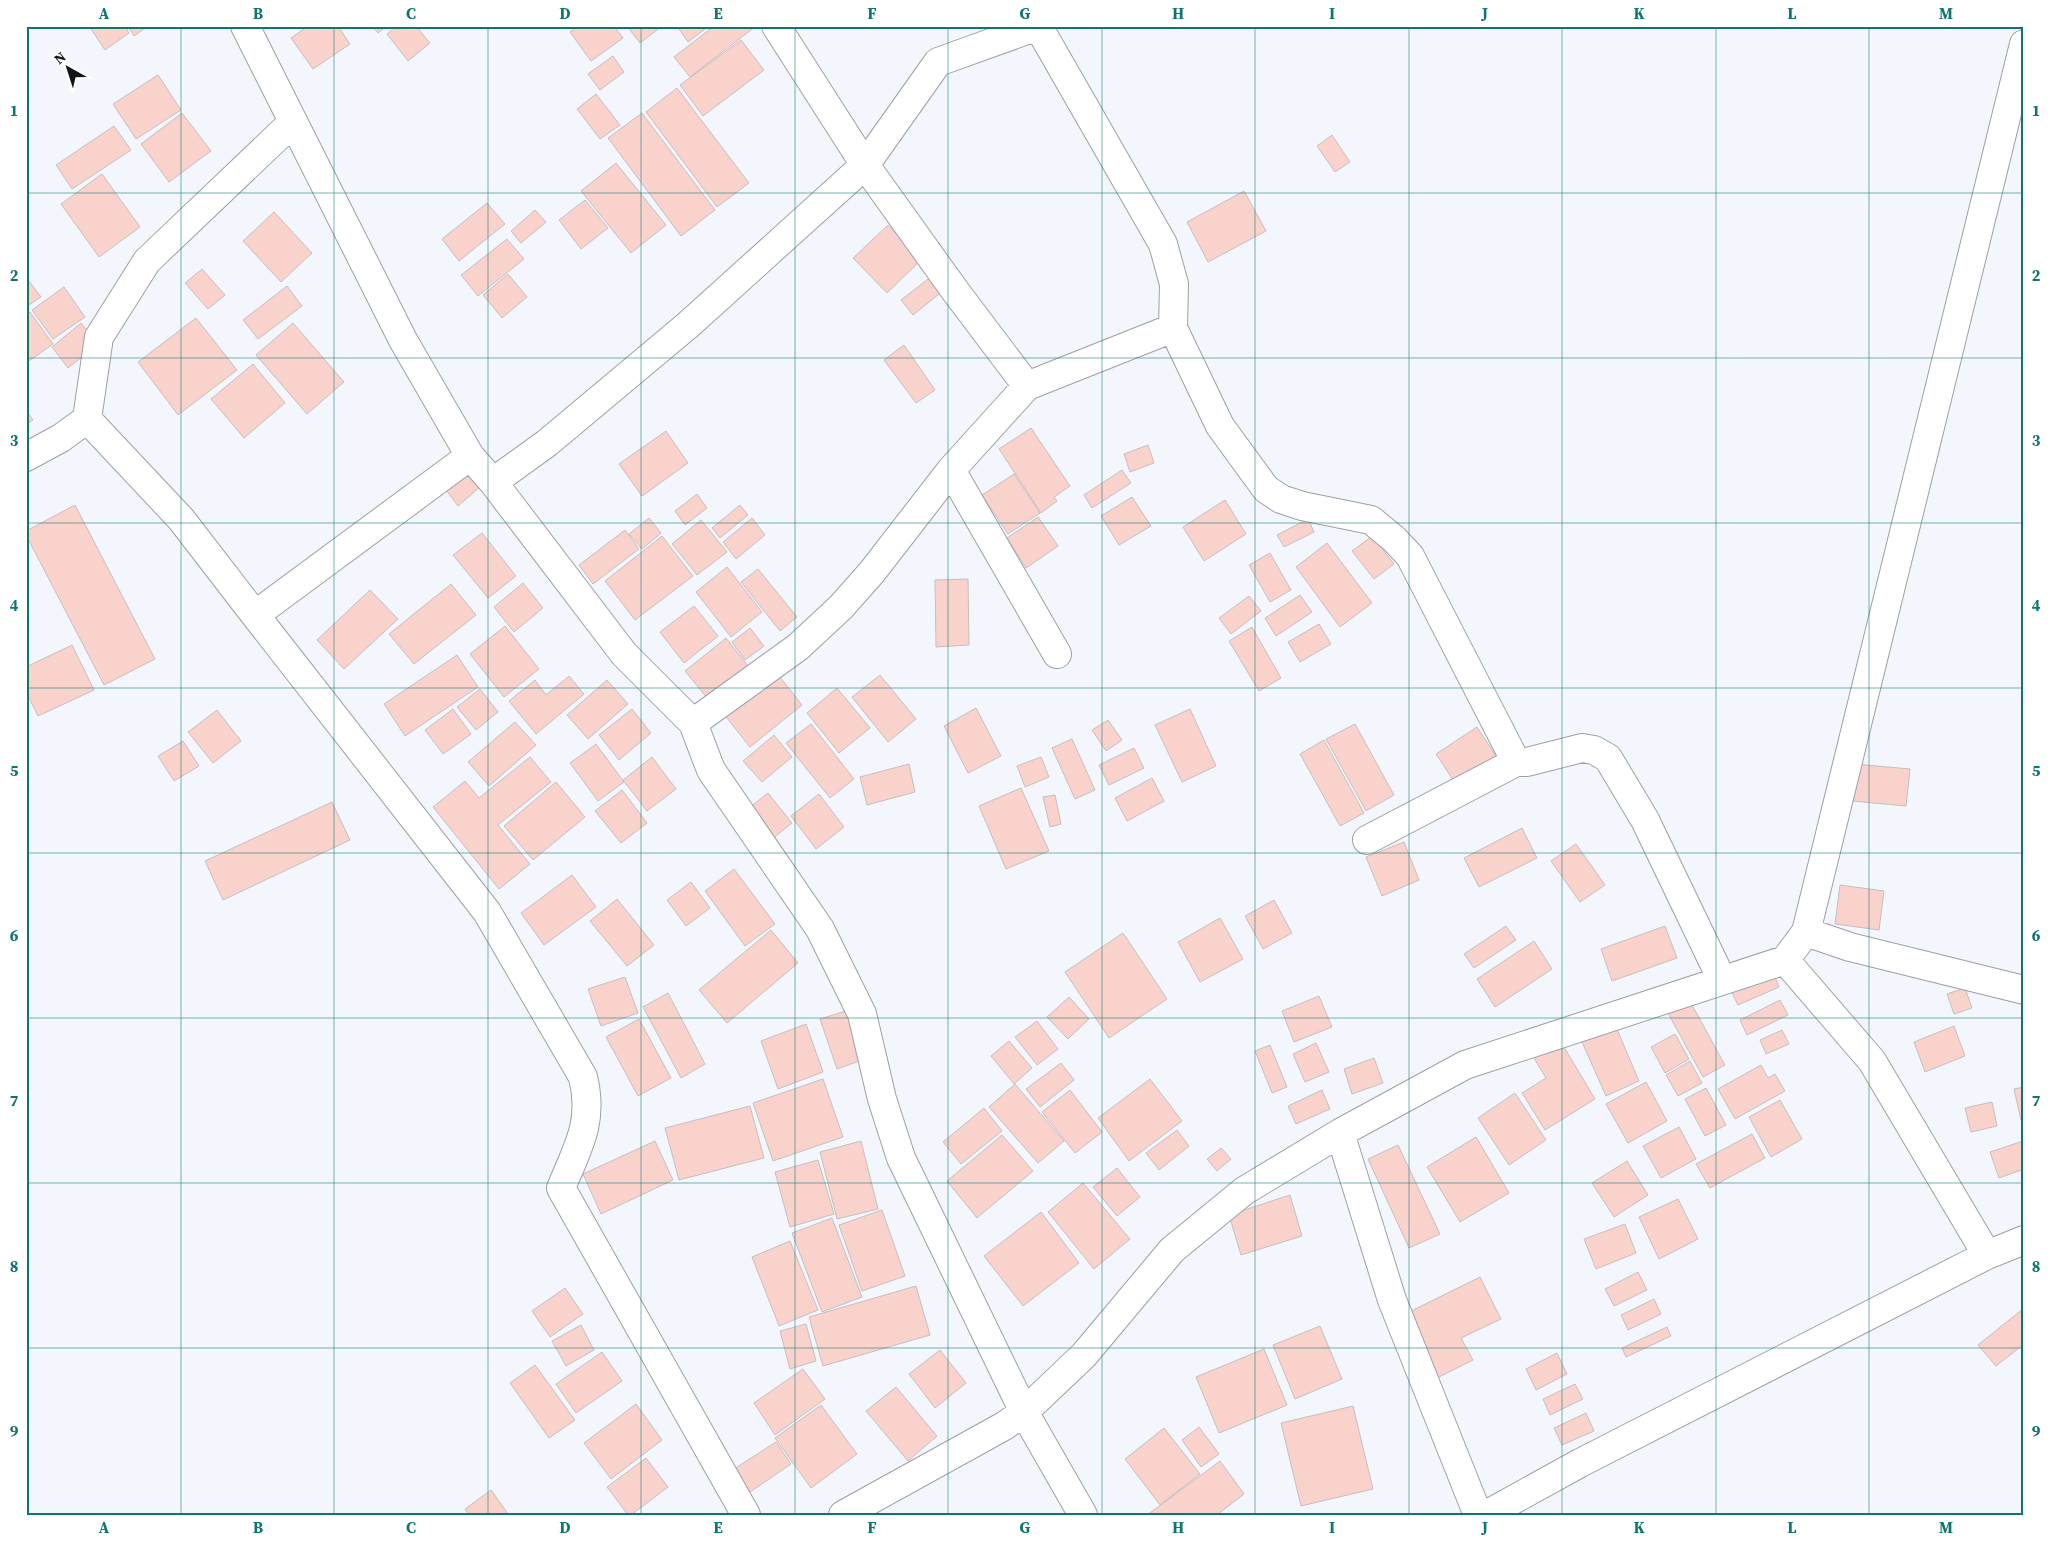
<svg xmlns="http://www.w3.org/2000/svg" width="2050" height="1541" font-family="'Source Serif 4',serif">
	<rect width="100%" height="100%" fill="#f3f7fd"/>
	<path fill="#f9d2cc" stroke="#c7bebd" d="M89,26H125L129,33L105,50Z
		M128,26H148L134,36Z
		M308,26H338L350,44L313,69L291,38Z
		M372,26H387L378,33Z
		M396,26H416L430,43L408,61L387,34Z
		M578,26H614L623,38L591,61L570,32Z
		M627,26H662L640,43Z
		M677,26H709L688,42Z
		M714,26H756L690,77L674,57Z
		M741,40L764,70L703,116L680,85Z
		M613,56L624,72L600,90L588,74Z
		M158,75L181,110L136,139L113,104Z
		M677,88L749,183L717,207L646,112Z
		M596,94L620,125L600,139L577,109Z
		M182,113L211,151L169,182L141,144Z
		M642,113L715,210L681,236L608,138Z
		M114,126L131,150L72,189L56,165Z
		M1332,135L1350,162L1335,172L1317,146Z
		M616,163L666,225L631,253L581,191Z
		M102,174L140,227L99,257L61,204Z
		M1244,191L1266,231L1208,262L1187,222Z
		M585,200L608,228L581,249L559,220Z
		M487,203L505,224L459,261L442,239Z
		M535,210L546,222L521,243L511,231Z
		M274,212L312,253L281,282L243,241Z
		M888,225L921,260L887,293L853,258Z
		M507,239L524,259L478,296L461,275Z
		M202,269L225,295L208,309L185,283Z
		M508,274L527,297L502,318L483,295Z
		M932,276L944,290L913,315L901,300Z
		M26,277L41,297L26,307Z
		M287,286L302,306L258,339L243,320Z
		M64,287L85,317L53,339L32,310Z
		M30,312L53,344L26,363V314Z
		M196,318L237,370L178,415L138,362Z
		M81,323L98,344L68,368L52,347Z
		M293,323L344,382L307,414L256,355Z
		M904,345L935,390L916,403L884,360Z
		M253,364L285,403L244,438L211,399Z
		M26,410L33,420L26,425Z
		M1031,428L1070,486L1054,497L1057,501L1041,513L999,449Z
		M666,431L688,463L642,496L619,464Z
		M1148,445L1154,463L1130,472L1124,454Z
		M467,467L481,486L458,506L443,486Z
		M1122,470L1131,483L1092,508L1084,495Z
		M1014,474L1040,513L1008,534L982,495Z
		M697,494L707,508L685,525L675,511Z
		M1132,497L1151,526L1119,545L1101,516Z
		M1225,500L1246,534L1204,561L1183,527Z
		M75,505L155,659L104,685L26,535V531Z
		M740,505L748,515L720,538L712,528Z
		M1038,517L1058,546L1026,568L1007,538Z
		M649,518L661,533L642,549L629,534Z
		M752,518L765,535L736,559L723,542Z
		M1308,519L1314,532L1284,547L1277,535Z
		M701,520L727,552L697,575L672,544Z
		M625,530L639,549L593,584L579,565Z
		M482,533L516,576L488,598L453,555Z
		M662,536L693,576L635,620L605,581Z
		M1372,536L1394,564L1374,579L1352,551Z
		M1327,543L1372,603L1340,627L1296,567Z
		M1270,553L1291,590L1270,602L1249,565Z
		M727,567L762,612L731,637L696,592Z
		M758,569L797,617L780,631L741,582Z
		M968,579L969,645L936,647L935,580Z
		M523,583L543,608L514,632L494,607Z
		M451,584L476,615L414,664L389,634Z
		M370,590L398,619L344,669L317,640Z
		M1300,595L1312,612L1276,636L1265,618Z
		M1249,596L1261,611L1231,634L1219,618Z
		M694,606L718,636L684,663L660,632Z
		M1319,624L1331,644L1300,662L1288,642Z
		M505,626L539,669L504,697L470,654Z
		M1252,627L1281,678L1259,691L1229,641Z
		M750,628L764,646L745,660L732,642Z
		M726,638L752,671L712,704L685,671Z
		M72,645L94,690L38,716L26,692V667Z
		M457,655L478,687L405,736L384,704Z
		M776,672L802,705L750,747L723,713Z
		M880,675L916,719L888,742L852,697Z
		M569,676L584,694L536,734L509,701L535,680L546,695Z
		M607,680L628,704L588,739L567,715Z
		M837,688L870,728L839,753L807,713Z
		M480,689L498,712L476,730L457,707Z
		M976,708L1001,756L968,773L944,726Z
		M453,709L471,734L443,754L425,730Z
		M632,709L651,733L619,760L599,735Z
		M1190,709L1216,766L1182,782L1155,725Z
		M217,710L241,741L213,763L188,732Z
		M1108,720L1122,740L1106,751L1092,730Z
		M515,722L536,745L489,786L468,762Z
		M811,724L854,779L830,798L786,743Z
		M1355,724L1394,795L1366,811L1326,739Z
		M1477,727L1498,759L1457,786L1436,754Z
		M774,735L792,757L762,782L743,761Z
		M1072,739L1095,790L1075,799L1052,748Z
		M1324,740L1364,813L1340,826L1300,754Z
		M183,741L199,766L174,781L158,756Z
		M596,744L624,782L598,801L570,763Z
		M1134,748L1144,768L1109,785L1099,765Z
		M530,757L551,782L498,825L530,864L499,889L433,807L465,781L479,798Z
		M652,757L676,789L647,811L623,780Z
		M1041,757L1049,777L1025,787L1017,766Z
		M909,764L915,792L867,805L860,777Z
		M1855,764L1910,769L1906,806L1852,801Z
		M1152,778L1164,801L1127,821L1115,798Z
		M556,782L585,817L533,860L504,826Z
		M1021,788L1049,851L1006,869L979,806Z
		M622,790L647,823L621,843L595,811Z
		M768,793L792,823L772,839L748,809Z
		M819,794L844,827L816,849L791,816Z
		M1055,795L1061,824L1050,827L1043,797Z
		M332,802L350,840L223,900L205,861Z
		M1522,828L1537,858L1479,887L1464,858Z
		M1404,842L1419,880L1382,896L1366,857Z
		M1576,844L1605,885L1580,902L1551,861Z
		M734,869L775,924L745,946L705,891Z
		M572,875L596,907L544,945L521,913Z
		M691,882L710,908L686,926L667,900Z
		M1840,885L1884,891L1879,930L1835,924Z
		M617,899L654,945L627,966L590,921Z
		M1274,900L1292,933L1263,949L1245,916Z
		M1220,918L1243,959L1200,982L1178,942Z
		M1506,926L1516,940L1474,968L1464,954Z
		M1665,926L1677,958L1612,981L1601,949Z
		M771,930L798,963L727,1023L699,990Z
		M1123,933L1167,999L1109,1038L1065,972Z
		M1534,941L1552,969L1495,1007L1477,979Z
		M1773,972L1779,987L1738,1005L1731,991Z
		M625,977L638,1013L601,1026L588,989Z
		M1965,988L1972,1008L1954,1014L1947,994Z
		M668,993L705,1064L681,1078L643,1007Z
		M1686,994L1725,1065L1703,1077L1664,1006Z
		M1319,996L1332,1027L1294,1042L1282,1011Z
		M1069,997L1089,1019L1068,1039L1047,1017Z
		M1780,1000L1788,1015L1747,1035L1740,1020Z
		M849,1010L865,1059L837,1069L820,1019Z
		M639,1019L671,1078L638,1096L606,1037Z
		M1037,1021L1058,1049L1037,1065L1015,1037Z
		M806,1024L823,1072L778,1089L761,1041Z
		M1954,1026L1965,1056L1925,1072L1914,1042Z
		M1616,1027L1639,1081L1606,1096L1582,1042Z
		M1782,1030L1789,1044L1766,1054L1760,1040Z
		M1675,1034L1689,1059L1665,1073L1651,1047Z
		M1009,1041L1032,1068L1014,1084L991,1056Z
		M1561,1042L1595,1099L1545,1130L1522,1093L1546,1078L1534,1058Z
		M1316,1043L1329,1072L1305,1082L1293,1054Z
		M1270,1045L1287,1087L1272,1093L1255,1051Z
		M1374,1058L1383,1083L1352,1094L1344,1069Z
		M1690,1061L1702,1083L1678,1096L1666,1075Z
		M1061,1063L1074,1080L1040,1107L1026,1089Z
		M1761,1065L1768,1078L1775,1074L1785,1091L1735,1119L1718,1089Z
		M823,1079L843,1137L773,1161L753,1103Z
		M1150,1079L1182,1121L1129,1161L1098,1118Z
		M1646,1082L1667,1121L1628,1143L1606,1104Z
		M1015,1084L1064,1141L1038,1163L989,1107Z
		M2024,1087V1119L2021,1120L2014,1089Z
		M1706,1088L1726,1125L1705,1136L1685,1099Z
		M1070,1090L1102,1132L1075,1153L1042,1112Z
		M1322,1090L1330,1109L1296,1124L1288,1106Z
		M1515,1093L1546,1140L1509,1165L1478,1118Z
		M1780,1100L1802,1139L1771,1157L1749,1117Z
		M1992,1102L1997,1126L1971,1132L1965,1108Z
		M750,1106L764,1158L679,1180L665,1128Z
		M984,1108L1002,1131L961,1164L943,1142Z
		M1679,1127L1696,1159L1661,1178L1643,1146Z
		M1177,1130L1189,1146L1159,1170L1146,1153Z
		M1752,1134L1765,1158L1710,1188L1696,1164Z
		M1002,1135L1033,1171L977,1218L947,1181Z
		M1476,1137L1509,1193L1460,1222L1427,1167Z
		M655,1141L673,1180L601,1214L583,1174Z
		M861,1141L878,1209L837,1219L820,1152Z
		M2023,1141L2024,1169L1999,1178L1990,1152Z
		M1398,1145L1440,1234L1409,1248L1368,1159Z
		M1221,1148L1231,1159L1217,1171L1207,1159Z
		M818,1160L834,1214L790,1227L775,1172Z
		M1627,1161L1648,1195L1614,1217L1592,1183Z
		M1117,1168L1140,1197L1117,1216L1093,1187Z
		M1083,1183L1130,1239L1094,1269L1048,1212Z
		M1290,1195L1302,1236L1241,1255L1229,1215Z
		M1678,1199L1698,1239L1659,1259L1639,1217Z
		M882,1210L905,1276L862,1291L839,1225Z
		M1041,1212L1079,1263L1023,1306L984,1256Z
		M832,1218L862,1297L822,1312L792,1233Z
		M1625,1224L1636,1253L1596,1269L1584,1239Z
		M790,1241L818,1310L779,1326L752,1257Z
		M1638,1272L1647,1290L1614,1306L1605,1289Z
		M1480,1277L1501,1319L1461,1338L1473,1360L1433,1380L1401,1316Z
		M916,1286L930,1335L823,1366L809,1317Z
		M565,1288L583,1314L550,1337L532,1311Z
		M1654,1299L1661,1314L1628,1330L1621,1315Z
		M2024,1308V1344L1996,1366L1978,1345Z
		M806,1324L816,1361L790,1369L780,1331Z
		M581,1325L594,1350L566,1366L552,1341Z
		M1320,1326L1342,1379L1295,1399L1273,1345Z
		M1667,1327L1671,1336L1626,1357L1622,1348Z
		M1264,1349L1287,1405L1219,1433L1196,1377Z
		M940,1350L966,1383L935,1408L909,1374Z
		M602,1352L622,1381L576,1413L556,1384Z
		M1557,1353L1567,1374L1536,1390L1526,1369Z
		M535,1365L575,1420L549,1438L510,1383Z
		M803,1369L825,1399L775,1435L754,1403Z
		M1575,1384L1583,1399L1550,1415L1543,1399Z
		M896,1387L937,1436L908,1461L866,1411Z
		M636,1404L662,1440L611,1479L584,1443Z
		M821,1405L857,1454L811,1488L775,1438Z
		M1353,1406L1373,1489L1301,1506L1281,1423Z
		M1586,1413L1594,1431L1562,1445L1554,1428Z
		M1199,1427L1219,1454L1201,1467L1182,1440Z
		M1164,1428L1200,1474L1160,1505L1125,1459Z
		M776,1442L791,1464L750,1492L734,1469Z
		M646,1458L668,1487L631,1515H628L607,1487Z
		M1220,1461L1244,1494L1217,1515H1147Z
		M491,1490L509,1515H469L465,1509Z"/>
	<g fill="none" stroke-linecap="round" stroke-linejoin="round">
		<g stroke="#9ca0a6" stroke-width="30">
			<path id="minor" d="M245,26L403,340L470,456
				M776,26L865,165L956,292L1027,386
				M1038,26L1163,244L1174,284L1173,328
				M87,419L99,337L147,261L292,123
				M26,457L61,438L87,419L181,519L255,615L470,456L493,482L624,654L693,723L711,770L820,929L862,1014L882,1099L901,1158L1024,1412L1084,1355L1172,1250L1244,1191L1340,1133L1465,1065L1785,960L1806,932L2024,44
				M951,470L1057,654
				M493,482L547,443L688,325L865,165L938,62L1038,26
				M255,615L487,912L583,1077C594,1122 578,1147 561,1188L746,1515
				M693,723L798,647L841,607L872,572L951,470L1027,386L1173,328L1220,426L1266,489L1281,499L1302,506L1371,520L1394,539L1410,556L1516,762H1527L1582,748L1594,750L1608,758L1645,820L1722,980
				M1367,840L1516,762
				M1806,932L1850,947L2024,990
				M1785,960L1872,1061L1987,1255
				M1340,1133L1392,1300L1478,1515
				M843,1515L1004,1426L1024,1412L1083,1515
				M1486,1515L1580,1463L1987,1255L2024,1240"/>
		</g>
		<use href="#minor" stroke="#fff" stroke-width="28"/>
	</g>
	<path fill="none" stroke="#0f766e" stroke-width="1" stroke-opacity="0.55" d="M181,26V1515M334,26V1515M488,26V1515M641,26V1515M795,26V1515M948,26V1515M1102,26V1515M1255,26V1515M1409,26V1515M1562,26V1515M1716,26V1515M1869,26V1515M26,193H2024M26,358H2024M26,523H2024M26,688H2024M26,853H2024M26,1018H2024M26,1183H2024M26,1348H2024"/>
	<rect width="2050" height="1541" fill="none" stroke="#ffffff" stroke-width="55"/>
	<g transform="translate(68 68) rotate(321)" stroke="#ffffff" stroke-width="4" paint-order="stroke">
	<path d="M0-4L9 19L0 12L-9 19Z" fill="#121416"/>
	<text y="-8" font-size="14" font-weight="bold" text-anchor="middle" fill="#121416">N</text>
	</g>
	<rect x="28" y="28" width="1994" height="1486" fill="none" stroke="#0f766e" stroke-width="2"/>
	<g font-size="16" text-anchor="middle" font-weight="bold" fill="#0f766e">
		<text x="104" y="19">A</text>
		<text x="258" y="19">B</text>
		<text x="411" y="19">C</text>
		<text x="565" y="19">D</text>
		<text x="718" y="19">E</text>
		<text x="872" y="19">F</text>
		<text x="1025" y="19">G</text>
		<text x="1178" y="19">H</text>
		<text x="1332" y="19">I</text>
		<text x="1485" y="19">J</text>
		<text x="1639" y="19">K</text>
		<text x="1792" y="19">L</text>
		<text x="1946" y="19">M</text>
		<text x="14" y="116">1</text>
		<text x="2036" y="116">1</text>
		<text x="14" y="281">2</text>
		<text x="2036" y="281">2</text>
		<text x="14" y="446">3</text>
		<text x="2036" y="446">3</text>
		<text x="14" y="611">4</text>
		<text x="2036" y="611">4</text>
		<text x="14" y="776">5</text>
		<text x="2036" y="776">5</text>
		<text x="14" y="941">6</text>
		<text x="2036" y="941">6</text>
		<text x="14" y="1106">7</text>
		<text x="2036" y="1106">7</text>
		<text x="14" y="1272">8</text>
		<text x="2036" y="1272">8</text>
		<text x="14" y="1437">9</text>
		<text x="2036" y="1437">9</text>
		<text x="104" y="1533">A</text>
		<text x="258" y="1533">B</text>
		<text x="411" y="1533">C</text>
		<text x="565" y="1533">D</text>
		<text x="718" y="1533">E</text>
		<text x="872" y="1533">F</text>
		<text x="1025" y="1533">G</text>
		<text x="1178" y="1533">H</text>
		<text x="1332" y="1533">I</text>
		<text x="1485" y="1533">J</text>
		<text x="1639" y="1533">K</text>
		<text x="1792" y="1533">L</text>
		<text x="1946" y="1533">M</text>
	</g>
</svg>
